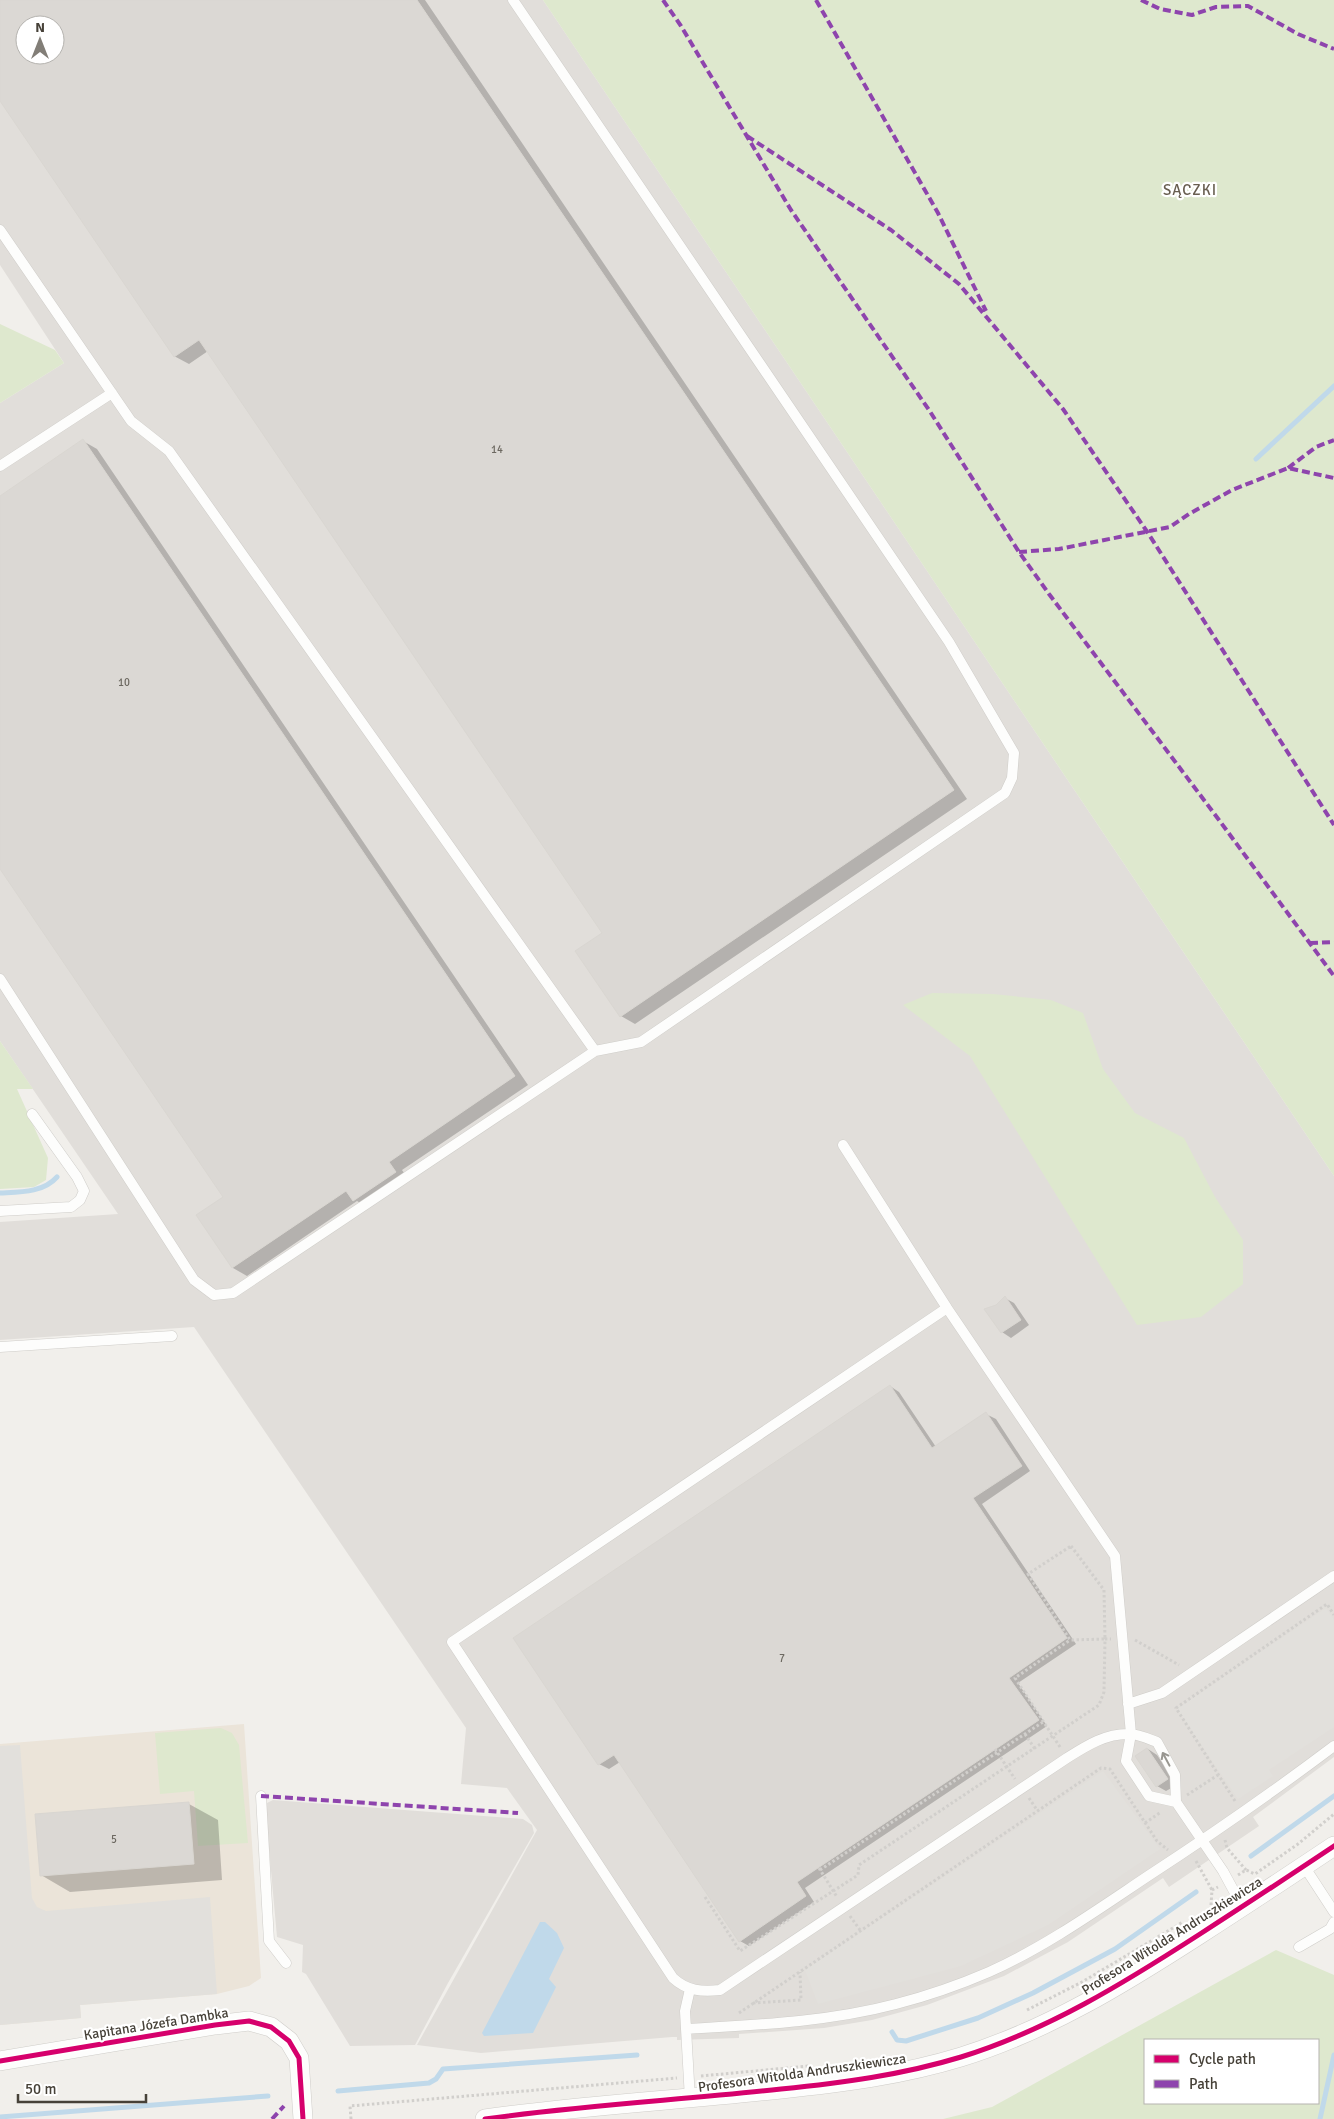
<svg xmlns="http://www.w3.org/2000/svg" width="1334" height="2119" font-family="Signika,sans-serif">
	<rect width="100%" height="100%" fill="#f1efeb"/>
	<path fill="#ebe4d9" d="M244,1724L261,1978L249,1986L217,1994L80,2005L81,2018L0,2025V1744Z"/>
	<path fill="#e1deda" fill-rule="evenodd" d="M0,0H543L1334,1176V1757L1253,1817L1259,1826L1169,1887L1163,1878L1068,1942L1004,1976L927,2005L872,2020L824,2028L739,2034V2038L677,2040V2037H672L481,2053L417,2045L537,1830L507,1788L461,1784L466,1728L194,1327L0,1340V1222L118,1214L0,1041V403L64,363L0,265ZM25,25H55V55H25Z
		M273,1800L523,1819L532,1825L534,1833L448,1983L415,2045L350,2046L306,1974L302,1972L303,1945L277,1937L265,1804Z"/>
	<path fill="#dee8ce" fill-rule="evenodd" d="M543,0H1334V1176Z
		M0,324L55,350L64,363L0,403Z
		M932,993L993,994L1051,1000L1083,1013L1103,1069L1135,1113L1184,1138L1215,1197L1243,1240V1284L1201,1317L1137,1325L970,1056L903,1005Z
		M0,1041L33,1089H17L48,1158L46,1180L34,1187L0,1189Z
		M221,1728L232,1733L239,1745L248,1843L198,1846L194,1791L160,1794L155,1733Z
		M1276,1950L1334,1975V2119H943L992,2107ZM1145,2040H1318V2103H1145Z"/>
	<path fill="#e2e0dc" d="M1326,1608L1334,1620V1727L1269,1770L1273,1776L1238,1799L1177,1709Z
		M20,1745L32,1898L37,1907L46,1911L210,1897L217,1994L80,2005L81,2018L0,2025V1746Z
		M1103,1771L1160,1849L1048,1925L961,1966L818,2004L805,1970Z"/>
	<path fill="#c0d9ea" d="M540,1922H545L557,1933L564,1948L549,1979L556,1987L533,2033L484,2036L482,2033Z"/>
	<path fill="#0003" fill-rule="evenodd" d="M0,0H425L967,799L635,1024L621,1016L604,933L208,351L189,364L174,356L0,99ZM25,25H55V55H25Z
		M83,441L97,449L528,1085L402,1170L409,1180L369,1208L357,1201L247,1276L233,1268L198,1215L224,1197L0,867V497Z
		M1005,1298L1014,1303L1029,1325L1011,1338L1002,1332L1000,1303Z
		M890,1386L899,1392L936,1447L986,1414L996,1419L1030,1471L982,1504L1076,1644L1018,1683L1047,1726L805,1888L814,1902L749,1946L740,1941L620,1762L609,1769L599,1764Z
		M1148,1749L1157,1755L1177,1785L1166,1791L1157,1786Z
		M189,1804L218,1820L222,1880L70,1892L41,1875Z"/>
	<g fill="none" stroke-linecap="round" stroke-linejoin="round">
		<path stroke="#c0d9ea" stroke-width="5" d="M1256,459L1334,386
			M0,1193C19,1192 43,1193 57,1177
			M1251,1856L1334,1796
			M892,2032L897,2040L906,2041L978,2018L1033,1993L1115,1949L1196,1892
			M338,2091L429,2083L436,2079L443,2069L637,2055
			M0,2117L268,2096
			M1320,2119L1334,2055"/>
	</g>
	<path fill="#dbd8d4" stroke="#d9d6d1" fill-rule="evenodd" d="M0,0H417L954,790L620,1017L575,951L602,933L199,340L174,357L0,101ZM25,25H55V55H25Z
		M83,439L515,1076L389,1162L396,1172L353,1201L346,1191L232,1268L196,1215L223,1197L0,869V496Z
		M1005,1296L1021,1320L1001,1333L984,1309L996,1305Z
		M890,1385L932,1448L986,1412L1022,1466L973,1498L1067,1638L1009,1678L1039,1720L797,1882L806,1896L739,1942L614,1755L598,1765L513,1638Z
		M1147,1748L1168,1779L1156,1787L1135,1756Z
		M189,1802L194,1864L40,1876L35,1814Z"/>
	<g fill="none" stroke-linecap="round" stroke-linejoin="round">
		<g stroke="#cfcdc9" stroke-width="11">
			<path id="lane" d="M0,230L131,421L169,451L595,1051
				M0,466L112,393
				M0,979L194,1280L214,1295L233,1293L595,1051L641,1042L1005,793L1012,778L1014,753L949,642L513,0
				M843,1145L947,1308L1115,1556L1131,1734L1126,1761L1149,1796L1176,1802
				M0,1211L71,1207L80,1200L84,1191L77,1177L32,1114
				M947,1308L452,1642L673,1978C687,1991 702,1992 720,1990L1067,1758C1086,1746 1106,1733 1130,1734C1138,1734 1149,1739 1157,1742L1175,1775L1176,1802L1223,1871L1242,1906
				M0,1347L172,1336
				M1128,1704L1162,1693L1334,1576
				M261,1796L269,1941L286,1963
				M1304,1866L1334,1912
				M1299,1947L1330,1929L1334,1922
				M690,1989L685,2011L690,2099
				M686,2029C755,2025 828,2022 896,2004C927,1996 959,1985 989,1972C1045,1947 1097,1910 1148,1876C1211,1835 1273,1792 1334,1746"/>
		</g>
		<g stroke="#cfcdc9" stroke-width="20">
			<path id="street" d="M0,2061L215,2025L249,2021L271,2027L289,2041L299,2058L303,2119
				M485,2119C583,2105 682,2100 781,2089C841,2083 902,2075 961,2057C1048,2030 1124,1983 1200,1934C1245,1905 1289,1876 1334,1846"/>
		</g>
		<path stroke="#d1cfcc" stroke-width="3" stroke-dasharray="2.5 2.5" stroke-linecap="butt" d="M1071,1546L1104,1590L1105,1639L1070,1640L1028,1574Z
			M1135,1640L1179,1665
			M1025,1734L1035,1749
			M1060,1747L1015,1678L1070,1640
			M995,1749L1015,1779
			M1187,1795L1218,1775
			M1029,1798L1037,1810
			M1235,1801L1176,1708L1327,1604L1334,1615
			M1145,1823L1161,1812
			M1225,1840L1227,1848L1246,1870
			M1196,1861L1212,1890
			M819,1868L837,1897
			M820,1870L1043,1722
			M1238,1875L1246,1870L1255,1874L1298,1844L1334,1814
			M705,1897L740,1951L858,1875L859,1865L1099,1705L1104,1692L1105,1639H1111
			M1211,1905L1212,1890L1218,1887
			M850,1916L860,1930
			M753,2003L801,2000L800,1972
			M1027,2010L1082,1982L1183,1922
			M739,2013L1101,1768L1110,1769L1157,1841L1168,1850
			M701,2076L809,2066
			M351,2119L350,2106L677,2078"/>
		<use href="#lane" stroke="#fdfdfc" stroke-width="10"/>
		<use href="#street" stroke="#fdfdfc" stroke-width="19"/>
		<path stroke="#8e44ad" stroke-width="4" stroke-dasharray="8 4" stroke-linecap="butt" d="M663,0L681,26L791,210L929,410L1019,552L1049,594L1219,820L1334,976
			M816,0L938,213L986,311
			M1141,0L1160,9L1192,15L1216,7L1248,6L1298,34L1334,49
			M747,136L891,230L959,284L1063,409L1148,533L1334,825
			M1288,468L1316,447L1334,440
			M1019,552L1059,549L1170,527L1189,514L1232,490L1288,468L1334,478
			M1310,943L1334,942
			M261,1796L518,1813
			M272,2119L284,2106"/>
		<g stroke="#fff" stroke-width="8">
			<path id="cycleway" d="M0,2061L215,2025L249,2021L271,2027L289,2041L299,2058L303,2119
				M485,2119C583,2105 682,2100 781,2089C841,2083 902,2075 961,2057C1048,2030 1124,1983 1200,1934C1245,1905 1289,1876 1334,1846"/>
		</g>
		<use href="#cycleway" stroke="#d6006c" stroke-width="5"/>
	</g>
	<defs><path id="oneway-shaft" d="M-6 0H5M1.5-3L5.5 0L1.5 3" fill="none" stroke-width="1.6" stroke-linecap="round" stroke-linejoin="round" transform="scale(1.25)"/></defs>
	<use stroke="#989690" href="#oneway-shaft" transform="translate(1166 1759) rotate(-118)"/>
	<g text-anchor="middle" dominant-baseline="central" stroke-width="4.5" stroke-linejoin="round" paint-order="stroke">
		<g font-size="11" fill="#6c6860">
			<text x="497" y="449">14</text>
			<text x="124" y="682">10</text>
			<text x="782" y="1658">7</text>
			<text x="114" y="1839">5</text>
		</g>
		<g font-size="14" fill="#464138" stroke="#fff">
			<text transform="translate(1172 1936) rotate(-32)">Profesora Witolda Andruszkiewicza</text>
			<text transform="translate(156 2024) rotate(-9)">Kapitana Józefa Dambka</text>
			<text transform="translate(802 2073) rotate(-8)">Profesora Witolda Andruszkiewicza</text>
		</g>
		<g font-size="15" letter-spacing="1" fill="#685e50" stroke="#fff">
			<text x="1190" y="190">SĄCZKI</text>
		</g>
	</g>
	<rect x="1144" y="2039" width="175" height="65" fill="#ffffff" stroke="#b5b3af"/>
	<rect x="1154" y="2055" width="25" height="8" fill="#d6006c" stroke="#b5b3af"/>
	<text x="1189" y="2064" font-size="15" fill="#464138">Cycle path</text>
	<rect x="1154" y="2080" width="25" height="8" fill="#8e44ad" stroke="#b5b3af"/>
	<text x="1189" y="2089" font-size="15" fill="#464138">Path</text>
	<g transform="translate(40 40)"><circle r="24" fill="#ffffff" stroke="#b5b3af"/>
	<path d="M0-4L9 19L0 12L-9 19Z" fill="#827e77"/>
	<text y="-8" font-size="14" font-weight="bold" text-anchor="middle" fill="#464138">N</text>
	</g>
	<path d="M18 2094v8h128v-8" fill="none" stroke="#464138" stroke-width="2.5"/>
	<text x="25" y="2094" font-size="15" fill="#464138" stroke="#ffffff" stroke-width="4" paint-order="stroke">50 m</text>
</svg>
